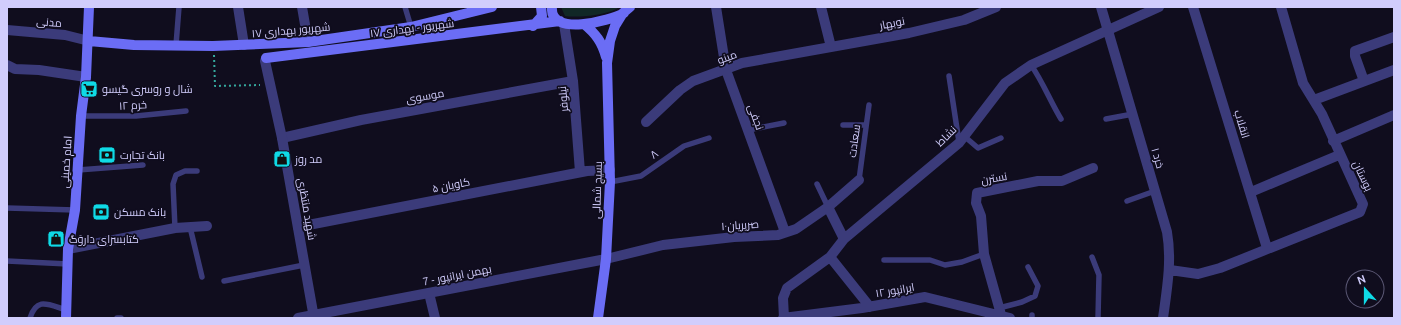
<svg xmlns="http://www.w3.org/2000/svg" width="1401" height="325" font-family="Ubuntu,Cairo,sans-serif">
	<rect width="100%" height="100%" fill="#100d1e"/>
	<path fill="#112726" d="M561,7H619C610,15 577,18 565,16Z"/>
	<g fill="none" stroke-linecap="round" stroke-linejoin="round">
		<path stroke="#35a89d" stroke-width="2" stroke-dasharray="2 3" stroke-linecap="butt" d="M214,55L215,86L260,85"/>
		<path stroke="#3b3b7a" stroke-width="5.5" d="M405,7L411,27
			M176,45L179,7
			M1031,65C1043,82 1050,101 1061,119
			M949,76L959,142
			M81,116H136L186,111
			M1106,119L1133,114
			M843,125H866
			M748,130L784,123
			M964,136L978,148L1001,138
			M78,170L143,165
			M859,180L869,105
			M610,182L641,176L684,146L709,138
			M817,184L828,207
			M1127,201L1155,191
			M7,208L75,210
			M190,227L202,277
			M175,228L173,184L176,175L185,171H197
			M1092,257L1099,275L1098,318
			M884,260H930L945,265L962,262L984,254
			M7,261L68,264
			M224,281L304,265
			M999,308L1022,302L1035,296L1038,286L1028,267
			M1032,315V318
			M30,318C37,296 49,305 67,310
			M117,318H121"/>
		<path stroke="#3b3b7a" stroke-width="10" d="M238,7L244,45
			M302,7L308,42
			M716,7L726,70L785,232
			M821,7L831,47
			M1101,7L1167,232C1172,261 1167,289 1163,318
			M1193,7L1267,248
			M564,24L573,81L580,172
			M1364,81L1355,56V51L1394,37
			M1314,100L1394,70
			M646,122L680,90L693,81L742,63L909,33L964,20L996,7
			M282,138L361,120L573,81
			M1333,141L1394,115
			M1251,192L1339,155
			M828,207L844,239
			M298,227L587,171L610,170
			M68,249L175,228L207,226
			M830,257L870,307
			M606,259L663,245L734,237L778,235L796,229L828,207L859,180
			M1170,270L1198,274L1220,268L1360,212L1363,204L1322,114L1303,83L1281,7
			M429,293L435,318
			M783,318L862,308L925,297L1010,318
			M784,318L783,298L787,288L830,257L844,239L959,143L1005,83L1031,65L1159,7
			M1002,318L984,254L981,216L976,203L977,193L1038,181H1062L1093,168"/>
		<path stroke="#3b3b7a" stroke-width="10" d="M7,30L65,35L89,41
			M266,58L265,61L282,138L314,318
			M7,65L15,69L39,70L86,77
			M298,318L606,259"/>
		<path stroke="#6b6df5" stroke-width="10" d="M552,7C549,37 610,21 624,13
			M584,24C596,34 602,42 606,57
			M533,26L542,16L541,7
			M89,41L134,45L213,46L308,42L411,27L492,7
			M266,58L560,21
			M66,318L68,249L75,210L81,116L86,77L89,7
			M598,318L606,259L610,182L607,63L610,41L615,26L623,13L630,7"/>
	</g>
	<defs>
		<g id="supermarket-square" transform="scale(0.9)"><rect x="-9" y="-9" width="18" height="18" rx="4" fill="#0fdae6" stroke="#100d1e"/><path d="M-6-5.5h2.5l.6 2H6L4.5 2H-2.5L-4.4-4H-6ZM-1.5 3.2a1.3 1.3 0 1 0 .1 0ZM3 3.2a1.3 1.3 0 1 0 .1 0Z" fill="#111"/></g>
		<g id="bank-square" transform="scale(0.9)"><rect x="-9" y="-9" width="18" height="18" rx="4" fill="#0fdae6" stroke="#100d1e"/><path d="M-6-4H6V4H-6ZM0-2.3a2.3 2.3 0 1 0 0 4.6a2.3 2.3 0 1 0 0-4.6Z" fill="#111"/></g>
		<g id="shop-square" transform="scale(0.9)"><rect x="-9" y="-9" width="18" height="18" rx="4" fill="#0fdae6" stroke="#100d1e"/><path d="M-5-2.5h2.3a2.7 3.5 0 0 1 5.4 0H5L5.5 6h-11ZM-1.5-2.5h3a1.5 2.3 0 0 0-3 0Z" fill="#111"/></g>
	</defs>
	<g fill-rule="evenodd">
		<use href="#supermarket-square" x="89" y="89"/>
		<use href="#bank-square" x="107" y="155"/>
		<use href="#shop-square" x="282" y="159"/>
		<use href="#bank-square" x="101" y="212"/>
		<use href="#shop-square" x="56" y="239"/>
	</g>
	<g text-anchor="middle" dominant-baseline="central" stroke-width="3.5" stroke-linejoin="round" paint-order="stroke">
		<g font-size="11" fill="#d1cdfc" stroke="#100d1e">
			<text transform="translate(49 22) rotate(5)">مدنی</text>
			<text transform="translate(892 23) rotate(-11)">نوبهار</text>
			<text transform="translate(412 28) rotate(-7)">۱۷ شهریور - بهداری</text>
			<text transform="translate(291 30) rotate(-5)">۱۷ شهریور بهداری</text>
			<text transform="translate(727 57) rotate(-20)">مینو</text>
			<text transform="translate(425 96) rotate(-10)">موسوی</text>
			<text transform="translate(563 99) rotate(-95)">نیلوفر</text>
			<text transform="translate(133 105) rotate(-3)">خرم ۱۲</text>
			<text transform="translate(756 117) rotate(70)">نجفی</text>
			<text transform="translate(1242 124) rotate(73)">انقلاب</text>
			<text transform="translate(946 136) rotate(-45)">نشاط</text>
			<text transform="translate(854 141) rotate(-82)">سعادت</text>
			<text transform="translate(654 154) rotate(-36)">۸</text>
			<text transform="translate(1158 158) rotate(74)">خرد ۱</text>
			<text transform="translate(66 162) rotate(-86)">امام خمینی</text>
			<text transform="translate(1363 176) rotate(65)">بوستان</text>
			<text transform="translate(994 178) rotate(-10)">نسترن</text>
			<text transform="translate(451 185) rotate(-11)">کاویان ۵</text>
			<text transform="translate(597 190) rotate(-88)">بسیج شمالی</text>
			<text transform="translate(307 209) rotate(80)">شهید منتظری</text>
			<text transform="translate(740 225) rotate(-4)">صریریان۱۰</text>
			<text transform="translate(457 275) rotate(-11)">بهمن ایرانپور - 7</text>
			<text transform="translate(895 290) rotate(-10)">ایرانپور ۱۲</text>
		</g>
		<g font-size="11" fill="#d1cdfc" stroke="#100d1e" text-anchor="start">
			<text x="102" y="89">شال و روسری گیسو</text>
			<text x="120" y="155">بانک تجارت</text>
			<text x="295" y="159">مد روز</text>
			<text x="114" y="212">بانک مسکن</text>
			<text x="69" y="239">کتابسرای داروَگ</text>
		</g>
	</g>
	<rect width="1401" height="325" fill="none" stroke="#d1cdfc" stroke-width="16"/>
	<g transform="translate(1365 289) rotate(339)"><circle r="19" fill="#100d1e" stroke="#5d5a77"/>
	<path d="M0-3L7 15L0 10L-7 15Z" fill="#0fdae6"/>
	<text y="-6" font-size="11" font-weight="bold" text-anchor="middle" fill="#d1cdfc">N</text>
	</g>
</svg>
